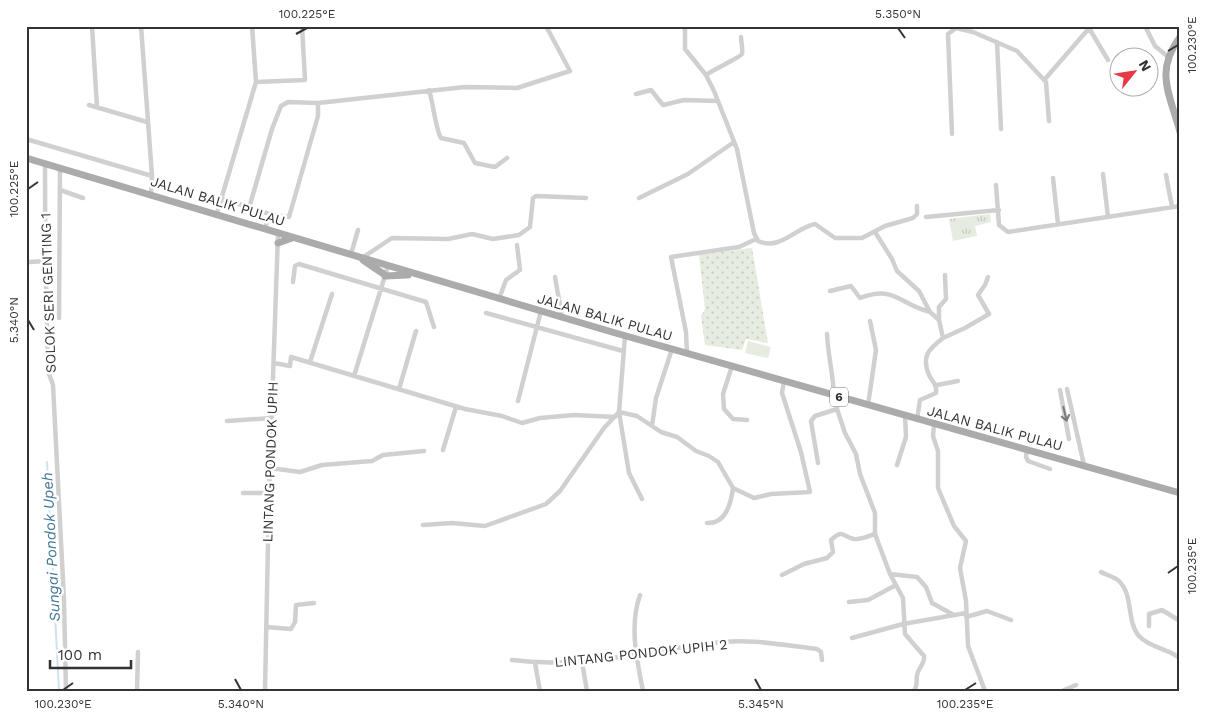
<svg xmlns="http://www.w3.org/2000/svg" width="1206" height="717" font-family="'Work Sans',sans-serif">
	<defs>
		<pattern id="grass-dots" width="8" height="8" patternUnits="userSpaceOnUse" patternTransform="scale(1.25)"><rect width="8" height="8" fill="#e6ecdf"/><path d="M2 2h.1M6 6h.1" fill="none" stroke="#c6cbc0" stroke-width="1.8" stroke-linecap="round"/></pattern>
		<pattern id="park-tufts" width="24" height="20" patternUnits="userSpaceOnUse" patternTransform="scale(1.25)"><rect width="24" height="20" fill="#e6ecdf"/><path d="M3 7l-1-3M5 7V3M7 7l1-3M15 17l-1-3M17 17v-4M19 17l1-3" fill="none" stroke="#c6cbc0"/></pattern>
	</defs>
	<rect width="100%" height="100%" fill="#fff"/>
	<path fill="url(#grass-dots)" d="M752,248L768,343L746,339L742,350L705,345L701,316L705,309L699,255Z"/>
	<path fill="url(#park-tufts)" d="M990,214L991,222L975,226L977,236L953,241L949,219Z"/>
	<path fill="#e6ecdf" d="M748,341L771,347L768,358L745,353Z"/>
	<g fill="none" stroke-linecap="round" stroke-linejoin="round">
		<path stroke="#cfe2ee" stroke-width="2" d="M47,462L59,691"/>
		<path stroke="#d0d0d0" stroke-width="4.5" d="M92,26L97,107
			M141,26L152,176L151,193
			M685,26V49L706,75L714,91L737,149L754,233L758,241C780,251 795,228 815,224L835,238H862L885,226L913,218L917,214V206
			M1145,26L1155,46L1167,56
			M1089,28L1108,60
			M997,42L1001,129
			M706,75C712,70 741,57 742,54C743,49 741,41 741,37
			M1045,79L1091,26
			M256,82L305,80L302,26
			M429,90C433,102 436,131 441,138L464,143L475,163L495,167L507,158
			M636,94L651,90L663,105L684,100L718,101
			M89,105L147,122
			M952,134L948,34L956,28L973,32L1017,51L1046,82L1049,121
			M26,139L152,176
			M45,164C45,233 46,302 48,371L53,385L64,600L66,691
			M1103,174L1108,217
			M1166,175L1172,207
			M1053,178L1058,224
			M996,185L999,225L1008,232L1180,206
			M60,190L83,198
			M221,198L269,214L289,217L318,116V103
			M639,198L688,174L734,142
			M249,208L272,129L281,106L288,102L318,103L465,87L517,88L570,71L546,26
			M217,213L256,82L252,26
			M926,217L999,210
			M265,229L269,214
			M875,232L892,259L897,271L919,291L930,312L939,320L943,338C929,349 921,356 929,375C933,383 937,384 936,393L920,400L917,420
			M351,254L358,230
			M362,258L392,238L448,239L472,234L493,239L519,235L530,227L533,198L536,196L586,198
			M29,262L47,261
			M555,277L562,317
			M293,282L295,266L299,264L426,302L434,327
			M830,291L851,286L860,298C896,285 898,304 930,312
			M499,299L506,280L520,270L517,245
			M486,313L623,351
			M59,318L60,168
			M939,320V307L946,299L945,275
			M827,334C828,355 833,374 834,395
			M943,338L965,328L989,314L978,295L985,285L988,277
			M687,354L686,332L671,257L739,247L756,239
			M310,362L332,294
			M274,363L290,366L291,357L465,409L502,416L522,423L540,418L574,415L615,417
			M732,366L723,394L724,409L733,419L747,420
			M354,376L388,266
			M937,385L958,381
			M399,389L416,331
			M1067,389L1084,465
			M1060,390L1069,439
			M837,396V409L845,433L856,454L860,474L875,513V534L890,574L903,598L905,634L924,656C925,664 918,668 917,675C916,682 918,685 914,691
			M518,401L541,311
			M868,405L876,350L870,321
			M227,421L272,418
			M934,424L933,436L938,451V488L954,526L966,541L960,568L966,601L968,646L985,691
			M652,426L656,398L672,349
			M1027,449L1026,457L1028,461L1050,469
			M443,450L456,407
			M818,463L811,421L815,416L837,409
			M897,465L906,437L905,416
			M270,468L300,472L322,465L372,461L383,455L424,451
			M243,493H269
			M642,499L629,473L619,412L637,416L661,432L677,437L696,451L709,456L718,462L733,488L754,498L771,494L810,492L801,452L782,393L784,381
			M707,523C725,524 731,504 733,488
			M423,525L452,523L485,526L546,504L560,491L604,428L619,412L625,336
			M1101,572C1106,575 1115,577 1119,581C1134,596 1126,621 1139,636C1151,649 1172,649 1180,659
			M890,574L917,577L926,587L932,603L952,614
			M782,575L804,564L827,558L833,552L831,540C844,528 842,537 854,539C861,540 869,536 875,534
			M640,595C629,626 637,660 643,691
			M849,602L868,600L896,585
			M966,617L987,611L1011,620
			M1149,626V614L1162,610L1180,621
			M266,627L291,629L295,622L296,605L314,603
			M852,638L903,624L966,613
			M512,660C581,669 646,651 713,643C747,638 783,645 817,649L821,652L822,660
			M582,662L587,691
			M535,663L540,691
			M137,691L138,652
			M265,691L269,493L278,233
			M1062,691L1076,685"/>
		<path stroke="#ababab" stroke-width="7" d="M1180,37C1154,72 1170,94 1180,132
			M26,158L612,332L1180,493
			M278,243L292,238
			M363,260L385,275
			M385,276L408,275"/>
	</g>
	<defs><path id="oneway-shaft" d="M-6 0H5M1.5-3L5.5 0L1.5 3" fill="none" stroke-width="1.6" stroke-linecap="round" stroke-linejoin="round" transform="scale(1.25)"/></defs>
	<use stroke="#7a7a7a" href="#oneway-shaft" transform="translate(1065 414) rotate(77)"/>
	<path fill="none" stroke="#333" stroke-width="2" d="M898,28L905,38M296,34L307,28M1168,51L1178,45M28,189L38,182M28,320L34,330M1168,573L1178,566M235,679L241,690M755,679L761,690M63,690L73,683M965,690L976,683"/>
	<g text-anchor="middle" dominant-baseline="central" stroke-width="5" stroke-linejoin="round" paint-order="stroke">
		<rect fill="#fff" stroke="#707070" stroke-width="1" x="830" y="387.5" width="18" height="19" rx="4"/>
		<g font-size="12" font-weight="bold" fill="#333">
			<text x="839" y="397">6</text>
		</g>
		<g font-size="14" fill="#333" stroke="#fff">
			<text transform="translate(218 201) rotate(17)">JALAN BALIK PULAU</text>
			<text transform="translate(48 293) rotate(-92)">SOLOK SERI GENTING 1</text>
			<text transform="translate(605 317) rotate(16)">JALAN BALIK PULAU</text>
			<text transform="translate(995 428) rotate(15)">JALAN BALIK PULAU</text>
			<text transform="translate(270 462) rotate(-88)">LINTANG PONDOK UPIH</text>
			<text transform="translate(641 653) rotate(-6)">LINTANG PONDOK UPIH 2</text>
		</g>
		<g font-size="15" font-style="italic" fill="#3f7597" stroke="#fff">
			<text transform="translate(51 547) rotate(-93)">Sungai Pondok Upeh</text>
		</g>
	</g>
	<rect width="1206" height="717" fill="none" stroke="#ffffff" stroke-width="55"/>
	<g transform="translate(1134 72) rotate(60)"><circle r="24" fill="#ffffff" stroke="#adadad"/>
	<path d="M0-4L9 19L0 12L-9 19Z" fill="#e63946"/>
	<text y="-8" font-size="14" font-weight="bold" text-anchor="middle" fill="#333333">N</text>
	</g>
	<path d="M50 660v8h81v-8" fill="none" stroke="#333333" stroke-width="2.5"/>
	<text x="58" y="660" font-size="15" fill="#333333" stroke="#ffffff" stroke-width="4" paint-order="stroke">100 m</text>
	<rect x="28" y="28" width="1150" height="662" fill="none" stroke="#333" stroke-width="2"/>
	<g font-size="12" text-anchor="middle" fill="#333">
		<text x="307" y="18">100.225°E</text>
		<text x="898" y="18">5.350°N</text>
		<text transform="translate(1192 45) rotate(-90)" y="4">100.230°E</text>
		<text transform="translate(14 189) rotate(-90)" y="4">100.225°E</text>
		<text transform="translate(14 320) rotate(-90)" y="4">5.340°N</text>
		<text transform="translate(1192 566) rotate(-90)" y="4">100.235°E</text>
		<text x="63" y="708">100.230°E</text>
		<text x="241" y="708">5.340°N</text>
		<text x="761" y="708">5.345°N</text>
		<text x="965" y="708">100.235°E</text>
	</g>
</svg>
